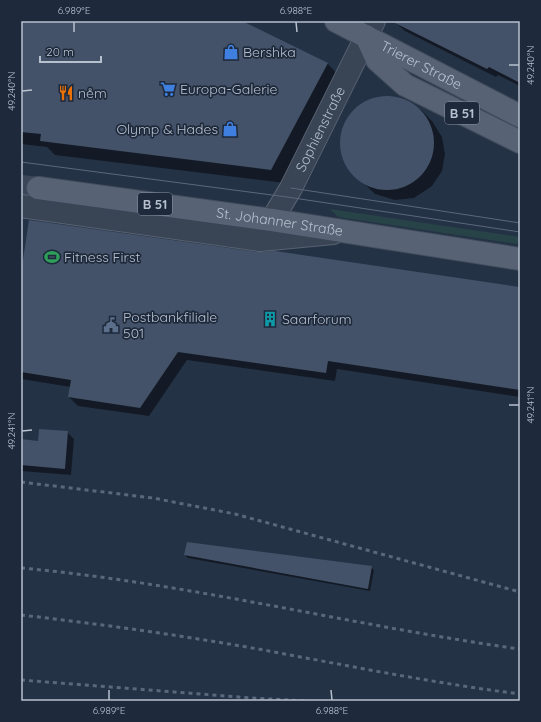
<svg xmlns="http://www.w3.org/2000/svg" width="541" height="722" font-family="Quicksand,sans-serif">
	<rect width="100%" height="100%" fill="#243246"/>
	<path fill="#274347" d="M418,78L520,127V134L415,80Z
		M330,209L520,237V242L517,244L338,217Z"/>
	<path fill="#0007" d="M21,21H239L328,64L341,78L285,183L55,155L47,147L21,144Z
		M397,21H520V86L498,75L496,77L405,31L396,23Z
		M384,97L406,101L421,110L432,121L442,137L445,154L442,171L432,186L414,198L395,200L375,194L349,169L344,160L340,142L345,124L355,110L368,101Z
		M258,253L520,287V397L337,369L335,381L187,360L149,416L78,406L69,397L71,387L21,379V284Z
		M67,432L74,439L71,475L21,471V440L39,442Z
		M185,555L371,567L374,570L370,591L188,558Z"/>
	<path fill="#435268" d="M21,21H242L328,63L271,170L40,141L41,134L21,132Z
		M391,21H520V83L489,67L487,69Z
		M340 143a47 47 0 1 1 94 0a47 47 0 1 1-94 0Z
		M29,220L258,252L275,251L520,287V390L328,361L326,373L178,352L140,408L68,397L71,380L21,372V273Z
		M39,429L68,431L65,469L21,465V439L38,441Z
		M187,542L372,566L368,589L184,555Z"/>
	<g fill="none" stroke-linecap="round" stroke-linejoin="round">
		<path stroke="#3a475a" stroke-width="22" stroke-dasharray="22 11" stroke-linecap="butt" d="M21,186L38,188"/>
		<g stroke="#586272" stroke-width="24">
			<g id="minor">
				<path d="M21,206L260,240L333,233"/>
				<path id="s1" d="M272,220L291,188L374,21"/>
			</g>
		</g>
		<g stroke="#434d5e" stroke-width="24">
			<g id="major">
				<path id="s2" d="M336,21L520,116"/>
				<path d="M366,36L377,60L405,85L520,142"/>
				<path id="s3" d="M38,188L272,220L520,259"/>
			</g>
		</g>
		<use href="#minor" stroke="#394455" stroke-width="22"/>
		<use href="#major" stroke="#576375" stroke-width="22"/>
		<path stroke="#5b687c" stroke-width="1" d="M21,162L287,197L520,232
			M291,188L520,223"/>
		<path stroke="#5b687c" stroke-width="3" stroke-dasharray="4 4" stroke-linecap="butt" d="M21,482L153,498L235,514L520,592
			M21,568C189,583 353,626 520,649
			M21,615C100,624 179,635 258,649C345,665 432,683 520,694
			M21,680L251,698L308,701"/>
	</g>
	<path fill="none" stroke="#b7c0ce" stroke-width="1.5" d="M74,22V32M296,22L297,32M509,65H519M22,91L32,90M509,405H519M22,431L32,430M109,690V700M331,690L332,700"/>
	<defs>
		<g id="shop-bare" transform="scale(1.2)"><path d="M-5-2.5h2.3a2.7 3.5 0 0 1 5.4 0H5L5.5 6h-11ZM-1.5-2.5h3a1.5 2.3 0 0 0-3 0Z" fill="#3f7fe0" stroke="#1e293b" stroke-width="2.5" paint-order="stroke"/></g>
		<g id="supermarket-bare" transform="scale(1.2)"><path d="M-6-5.5h2.5l.6 2H6L4.5 2H-2.5L-4.4-4H-6ZM-1.5 3.2a1.3 1.3 0 1 0 .1 0ZM3 3.2a1.3 1.3 0 1 0 .1 0Z" fill="#3f7fe0" stroke="#1e293b" stroke-width="2.5" paint-order="stroke"/></g>
		<g id="restaurant-bare" transform="scale(1.2)"><path d="M-5-6h1v4h1v-4h1v4h1v-4h1v5L-1.5 .5V6h-2V.5L-5-1ZM5-6V6H3V1.5H1.5Q1.5-4 5-6Z" fill="#e8710a" stroke="#1e293b" stroke-width="2.5" paint-order="stroke"/></g>
		<g id="stadium-bare" transform="scale(1.2)"><path d="M0-5a6.5 5 0 1 0 0 10a6.5 5 0 1 0 0-10ZM-3.5-1.8h7v3.6h-7Z" fill="#2e9e5b" stroke="#1e293b" stroke-width="2.5" paint-order="stroke"/></g>
		<g id="building-bare" transform="scale(1.2)"><path d="M-4-6H4V6H1V3H-1V6H-4ZM-2.5-4.3h1.7v1.8h-1.7ZM.8-4.3h1.7v1.8H.8ZM-2.5-1h1.7V.8h-1.7ZM.8-1h1.7V.8H.8Z" fill="#0f9aa8" stroke="#1e293b" stroke-width="2.5" paint-order="stroke"/></g>
		<g id="civic-bare" transform="scale(1.2)"><path d="M-.6-6.5H3V-4.5H.6V-3L4-1V1h2V6H-6V1h2V-1L-.6-3ZM-1.2 2.5V6h2.4V2.5Z" fill="#5c6f8a" stroke="#1e293b" stroke-width="2.5" paint-order="stroke"/></g>
	</defs>
	<g fill-rule="evenodd">
		<use href="#shop-bare" x="231" y="52"/>
		<use href="#supermarket-bare" x="168" y="89"/>
		<use href="#restaurant-bare" x="66" y="93"/>
		<use href="#shop-bare" x="230" y="129"/>
		<use href="#stadium-bare" x="52" y="257"/>
		<use href="#building-bare" x="270" y="319"/>
		<use href="#civic-bare" x="111" y="325"/>
	</g>
	<g text-anchor="middle" dominant-baseline="central" stroke-width="3.5" stroke-linejoin="round" paint-order="stroke">
		<g fill="#1e293b" stroke="#8993a2" stroke-width="1">
			<rect x="445" y="102" width="34" height="22" rx="3"/>
			<rect x="138" y="193" width="34" height="22" rx="3"/>
		</g>
		<g font-size="13" font-weight="bold" fill="#b7c0ce">
			<text x="462" y="113">B 51</text>
			<text x="155" y="204">B 51</text>
		</g>
		<g font-size="14" fill="#b7c0ce" stroke="#1e293b" text-anchor="start">
			<text x="243" y="52">Bershka</text>
			<text x="180" y="89">Europa-Galerie</text>
			<text x="78" y="93">ne̊m</text>
			<text x="218" y="129" text-anchor="end">Olymp &amp; Hades</text>
			<text x="64" y="257">Fitness First</text>
			<text x="123" y="317">Postbankfiliale<tspan x="123" dy="16">501</tspan></text>
			<text x="282" y="319">Saarforum</text>
		</g>
		<g font-size="14" fill="#b7c0ce" stroke="#1e293b">
			<text stroke="none"><textPath href="#s2" startOffset="96">Trierer Straße</textPath></text>
			<text stroke="none"><textPath href="#s1" startOffset="103">Sophienstraße</textPath></text>
			<text stroke="none"><textPath href="#s3" startOffset="244">St. Johanner Straße</textPath></text>
		</g>
	</g>
	<rect width="541" height="722" fill="none" stroke="#1e293b" stroke-width="44"/>
	<path d="M40 56v6h61v-6" fill="none" stroke="#b7c0ce" stroke-width="2"/>
	<text x="46" y="56" font-size="12" fill="#b7c0ce" stroke="#1e293b" stroke-width="3" paint-order="stroke">20 m</text>
	<rect x="22" y="22" width="497" height="678" fill="none" stroke="#b7c0ce" stroke-width="1.5"/>
	<g font-size="10" text-anchor="middle" fill="#b7c0ce">
		<text x="74" y="14">6.989°E</text>
		<text x="296" y="14">6.988°E</text>
		<text transform="translate(530 65) rotate(-90)" y="4">49.240°N</text>
		<text transform="translate(11 91) rotate(-90)" y="4">49.240°N</text>
		<text transform="translate(530 405) rotate(-90)" y="4">49.241°N</text>
		<text transform="translate(11 431) rotate(-90)" y="4">49.241°N</text>
		<text x="109" y="714">6.989°E</text>
		<text x="332" y="714">6.988°E</text>
	</g>
</svg>
